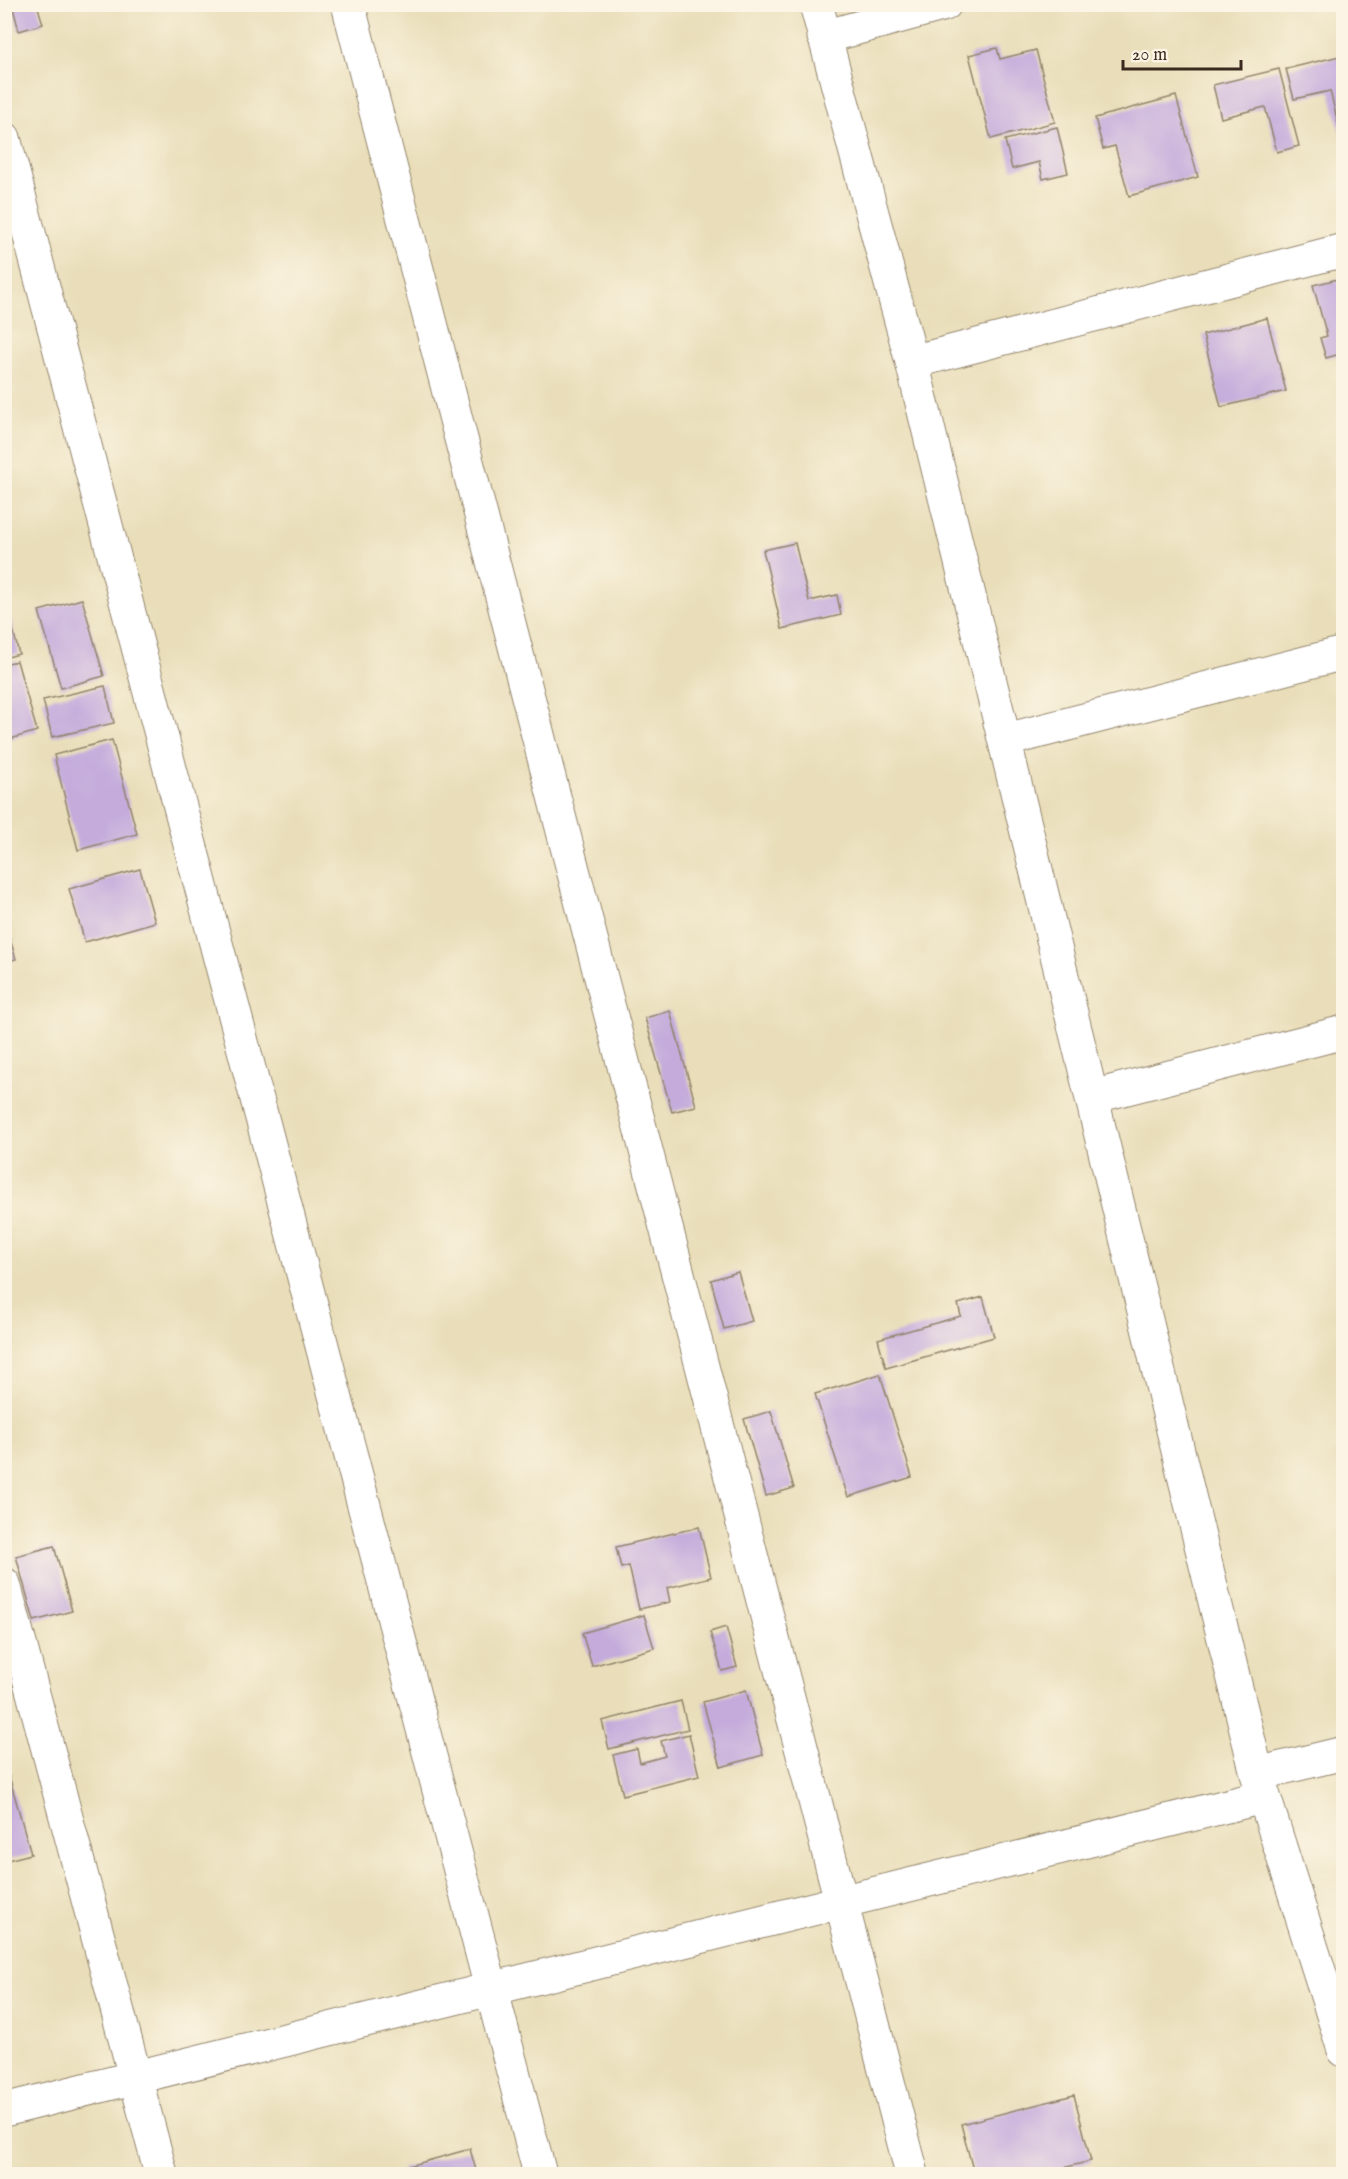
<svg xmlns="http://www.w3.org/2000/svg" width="1348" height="2179" font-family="'IM FELL English',serif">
	<rect width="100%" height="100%" fill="#fcf5e5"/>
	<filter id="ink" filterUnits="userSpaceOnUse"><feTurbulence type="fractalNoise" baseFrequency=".0167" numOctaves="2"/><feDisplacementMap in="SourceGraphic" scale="12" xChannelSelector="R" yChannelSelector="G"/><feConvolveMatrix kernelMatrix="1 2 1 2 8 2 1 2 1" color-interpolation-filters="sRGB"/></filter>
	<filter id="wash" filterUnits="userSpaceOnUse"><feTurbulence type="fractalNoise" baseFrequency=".008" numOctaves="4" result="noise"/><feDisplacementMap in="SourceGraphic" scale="24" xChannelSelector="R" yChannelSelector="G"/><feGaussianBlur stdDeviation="1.35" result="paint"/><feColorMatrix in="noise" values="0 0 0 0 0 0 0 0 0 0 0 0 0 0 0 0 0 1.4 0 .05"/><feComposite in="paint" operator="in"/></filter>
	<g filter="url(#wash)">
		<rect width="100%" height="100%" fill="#e9deb9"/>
		<g id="blocks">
			<path fill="#c4abdc" d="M12,4H37L43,24L19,31Z
				M997,48L1000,59L1036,50L1055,122L991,139L969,55Z
				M1344,55V144H1343L1330,91L1294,99L1286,69Z
				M1279,69L1299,146L1277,152L1265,107L1221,118L1213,85Z
				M1176,96L1198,177L1129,196L1115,146L1103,149L1095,118Z
				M1057,127L1068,173L1043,179L1039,162L1012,169L1005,140Z
				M1338,279L1344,300V353L1326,358L1320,338L1327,336L1313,285Z
				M1267,318L1286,391L1221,407L1203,335Z
				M795,543L809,601L837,595L841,615L782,629L763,550Z
				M82,599L104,676L61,688L39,611Z
				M7,605L19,654L4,658V606Z
				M17,661L37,731L4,741V664Z
				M105,686L114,723L52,737L43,700Z
				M112,740L137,834L78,850L54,755Z
				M140,869L155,922L85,942L69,889Z
				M4,919L16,959L4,962Z
				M670,1011L696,1106L672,1112L645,1018Z
				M738,1272L752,1321L724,1329L711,1280Z
				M983,1297L994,1337L886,1368L878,1339L961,1316L958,1304Z
				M880,1374L912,1477L848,1497L815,1394Z
				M771,1411L794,1488L766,1496L744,1419Z
				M699,1527L711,1577L667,1588L670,1602L639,1609L629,1566L621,1568L616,1547Z
				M54,1546L72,1611L34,1621L16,1556Z
				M644,1615L654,1648L592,1666L582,1633Z
				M726,1627L737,1667L722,1671L710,1632Z
				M746,1690L763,1755L721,1767L703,1702Z
				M681,1701L688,1729L609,1749L602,1721Z
				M689,1734L699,1776L623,1795L613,1755L637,1749L640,1763L665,1756L661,1741Z
				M9,1776L31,1854L4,1861V1777Z
				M1074,2095L1091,2161L1039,2174H974L961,2124Z
				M470,2149L477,2174H404L402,2168Z"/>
		</g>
	</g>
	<g filter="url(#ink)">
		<use href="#blocks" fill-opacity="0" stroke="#92846c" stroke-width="1.5"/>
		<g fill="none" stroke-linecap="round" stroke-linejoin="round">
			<g stroke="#92846c" stroke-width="35">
				<path id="minor" d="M348,4L912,2174
					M816,4L912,362L1257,1774L1344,2050
					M824,37L945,4
					M4,138L540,2174
					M912,362L1344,250
					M1006,740L1344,653
					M1092,1097L1344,1032
					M4,1584L161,2174
					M1257,1774L1344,1753
					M4,2110L1263,1797"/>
			</g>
			<use href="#minor" stroke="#fff" stroke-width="33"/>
		</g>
	</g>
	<rect width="1348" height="2179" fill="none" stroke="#fcf5e5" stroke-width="24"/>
	<path d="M1123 60v9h118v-9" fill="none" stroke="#3b2a1e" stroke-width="3"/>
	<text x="1132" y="60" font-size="18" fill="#3b2a1e" stroke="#fcf5e5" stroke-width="4.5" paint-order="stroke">20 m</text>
</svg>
